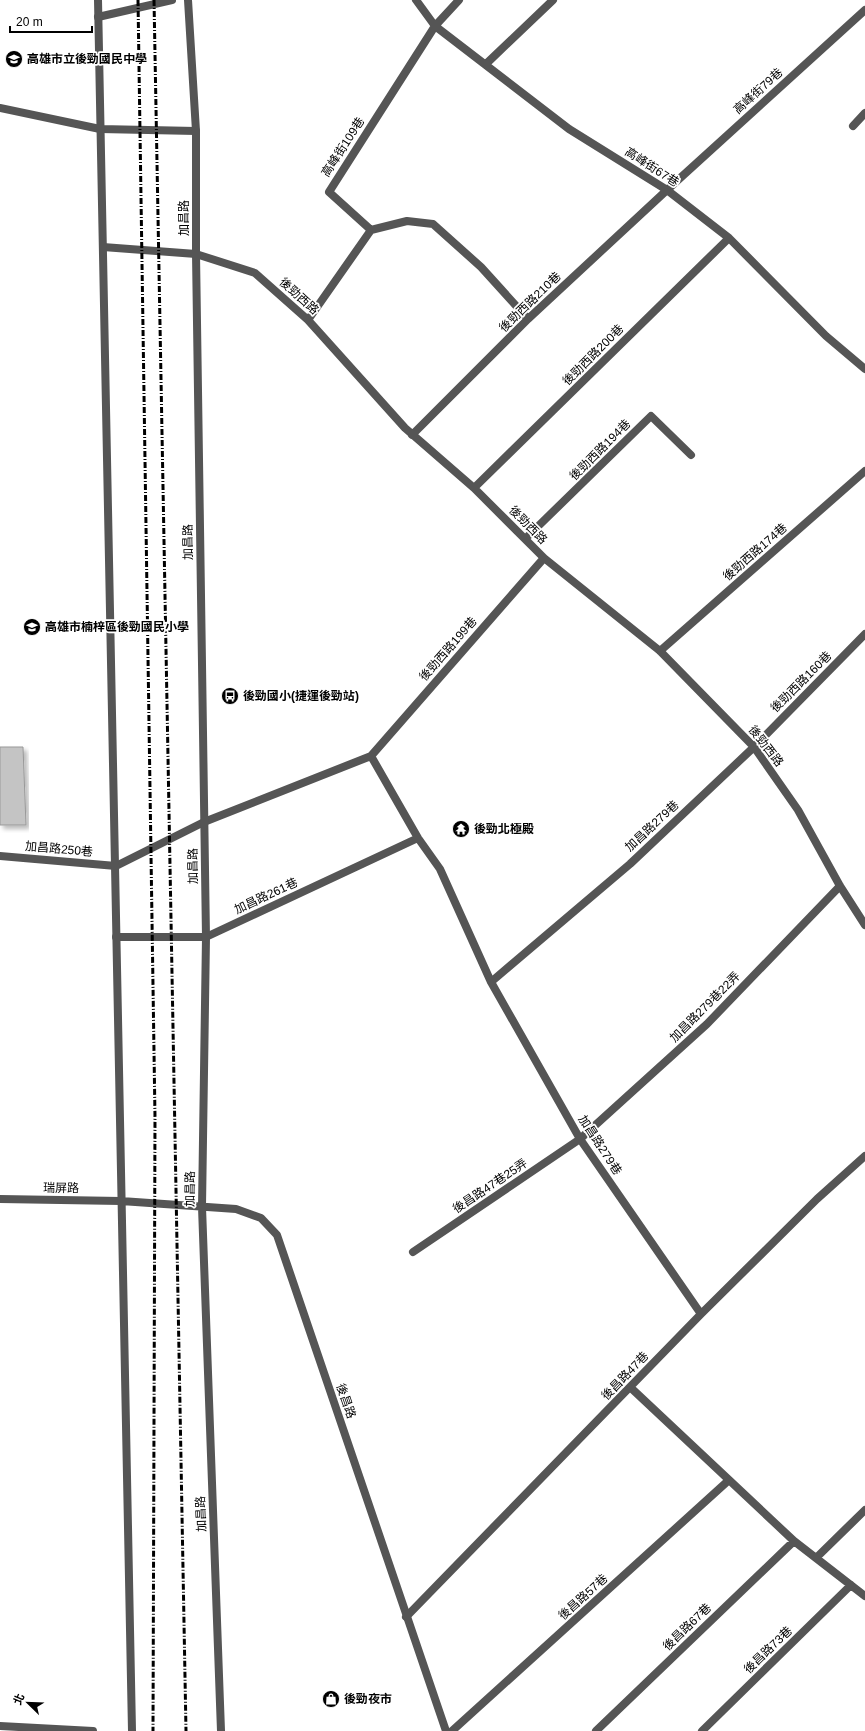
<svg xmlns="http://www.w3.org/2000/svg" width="865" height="1731" font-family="Helvetica,'Noto Sans TC',sans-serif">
	<defs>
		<filter id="shadow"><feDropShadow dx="3.5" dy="3.5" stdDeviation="2" flood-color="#0004"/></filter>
	</defs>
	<rect width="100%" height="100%" fill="#fff"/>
	<path fill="#c4c4c4" stroke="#999" filter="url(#shadow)" d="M0,747H23L26,825H0Z"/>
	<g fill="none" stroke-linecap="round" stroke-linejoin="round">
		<path stroke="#555" stroke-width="8" d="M416,0L435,26L569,129L667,190L729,238L826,336L865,369
			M98,17L172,0
			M486,64L553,0
			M0,108L100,129L196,131
			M853,126L865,113
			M371,230L407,221L433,224L481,267L528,319
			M103,247L196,254L255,273L308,320L405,428L474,488L544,558L660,651L754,747L798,810L840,886L865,925
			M308,320L371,230L329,192L435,26L459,0
			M412,435L528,319L667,190L865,10
			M474,488L729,238
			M525,539L651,416L691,455
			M660,651L865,471
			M371,756L418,838L440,869L491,982L580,1139L701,1314
			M0,856L116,866L204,822L371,756L544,558
			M116,937H206L418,838
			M491,982L630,864L754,747L865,634
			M0,1199L121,1201
			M413,1252L580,1139L707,1024L840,886
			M630,1387L794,1541L865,1596
			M816,1558L865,1510
			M406,1617L701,1314L817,1199L865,1156
			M0,1726L93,1731
			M452,1731L729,1480
			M596,1731L794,1541
			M702,1731L851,1585"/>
		<path stroke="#555" stroke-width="8" d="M98,0L132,1731
			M188,0L196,131V254L206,937L202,1207L221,1731
			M121,1201L236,1209L261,1218L277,1235L446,1731"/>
		<path stroke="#000" stroke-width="3" stroke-dasharray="6 2 1 2" stroke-linecap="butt" d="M138,0L155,1117L153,1731
			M154,0L186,1731"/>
	</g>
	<defs>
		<g id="school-disc" transform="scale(0.9)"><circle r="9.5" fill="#000" stroke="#fff"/><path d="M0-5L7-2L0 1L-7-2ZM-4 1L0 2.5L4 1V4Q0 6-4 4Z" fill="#fff"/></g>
		<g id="bus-disc" transform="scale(0.9)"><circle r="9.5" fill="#000" stroke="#fff"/><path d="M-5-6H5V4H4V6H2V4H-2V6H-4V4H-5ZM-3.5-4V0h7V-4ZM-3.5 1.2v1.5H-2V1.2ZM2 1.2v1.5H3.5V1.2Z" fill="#fff"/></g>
		<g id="temple-disc" transform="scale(0.9)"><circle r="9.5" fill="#000" stroke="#fff"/><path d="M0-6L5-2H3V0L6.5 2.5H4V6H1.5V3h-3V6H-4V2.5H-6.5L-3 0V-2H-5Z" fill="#fff"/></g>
		<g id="shop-disc" transform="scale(0.9)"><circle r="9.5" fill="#000" stroke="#fff"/><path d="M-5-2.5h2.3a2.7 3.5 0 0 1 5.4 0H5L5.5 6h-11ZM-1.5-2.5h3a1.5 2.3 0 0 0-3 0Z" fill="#fff"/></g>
	</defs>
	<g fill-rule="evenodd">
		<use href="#school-disc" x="14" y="59"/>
		<use href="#school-disc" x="32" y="627"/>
		<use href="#bus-disc" x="230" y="696"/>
		<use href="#temple-disc" x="461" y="829"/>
		<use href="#shop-disc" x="331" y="1699"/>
	</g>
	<g text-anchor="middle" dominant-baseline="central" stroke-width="3.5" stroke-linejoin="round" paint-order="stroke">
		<g font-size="12" font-weight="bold" fill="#000" stroke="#fff" text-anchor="start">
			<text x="27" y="59">高雄市立後勁國民中學</text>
			<text x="45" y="627">高雄市楠梓區後勁國民小學</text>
			<text x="243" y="696">後勁國小(捷運後勁站)</text>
			<text x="474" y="829">後勁北極殿</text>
			<text x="344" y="1699">後勁夜市</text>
		</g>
		<g font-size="12" fill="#000" stroke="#fff">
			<text transform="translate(758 91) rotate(-42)">高峰街79巷</text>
			<text transform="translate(343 147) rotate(-57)">高峰街109巷</text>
			<text transform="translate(652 167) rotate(33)">高峰街67巷</text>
			<text transform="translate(184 218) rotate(-90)">加昌路</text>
			<text transform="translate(299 296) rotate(42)">後勁西路</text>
			<text transform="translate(530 302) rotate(-44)">後勁西路210巷</text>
			<text transform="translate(593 355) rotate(-45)">後勁西路200巷</text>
			<text transform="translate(600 450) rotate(-45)">後勁西路194巷</text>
			<text transform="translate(528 525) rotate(45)">後勁西路</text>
			<text transform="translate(188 542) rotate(-91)">加昌路</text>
			<text transform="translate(755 552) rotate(-41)">後勁西路174巷</text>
			<text transform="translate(448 649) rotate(-49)">後勁西路199巷</text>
			<text transform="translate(801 682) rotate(-45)">後勁西路160巷</text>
			<text transform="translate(766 746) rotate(52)">後勁西路</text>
			<text transform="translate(652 826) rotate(-43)">加昌路279巷</text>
			<text transform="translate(59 849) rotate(5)">加昌路250巷</text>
			<text transform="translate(193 866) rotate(-91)">加昌路</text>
			<text transform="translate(266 896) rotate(-25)">加昌路261巷</text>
			<text transform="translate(705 1007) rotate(-45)">加昌路279巷22弄</text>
			<text transform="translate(600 1145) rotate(57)">加昌路279巷</text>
			<text transform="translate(490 1186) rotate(-34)">後昌路47巷25弄</text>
			<text transform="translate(61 1188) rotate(1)">瑞屏路</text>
			<text transform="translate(190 1189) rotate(-89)">加昌路</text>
			<text transform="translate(625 1376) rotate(-46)">後昌路47巷</text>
			<text transform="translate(346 1401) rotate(71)">後昌路</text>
			<text transform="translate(201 1514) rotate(-92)">加昌路</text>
			<text transform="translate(583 1597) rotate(-42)">後昌路57巷</text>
			<text transform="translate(687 1627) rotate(-44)">後昌路67巷</text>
			<text transform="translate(768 1650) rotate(-44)">後昌路73巷</text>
		</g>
	</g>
	<g transform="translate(28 1703) rotate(293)" stroke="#ffffff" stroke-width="3" paint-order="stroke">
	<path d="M0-3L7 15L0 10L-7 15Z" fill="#000000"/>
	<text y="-6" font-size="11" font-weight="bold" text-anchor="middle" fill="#000000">北</text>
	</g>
	<path d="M10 26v6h82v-6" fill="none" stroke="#000000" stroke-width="2"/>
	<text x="16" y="26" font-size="12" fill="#000000" stroke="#ffffff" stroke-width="3" paint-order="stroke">20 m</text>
</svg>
